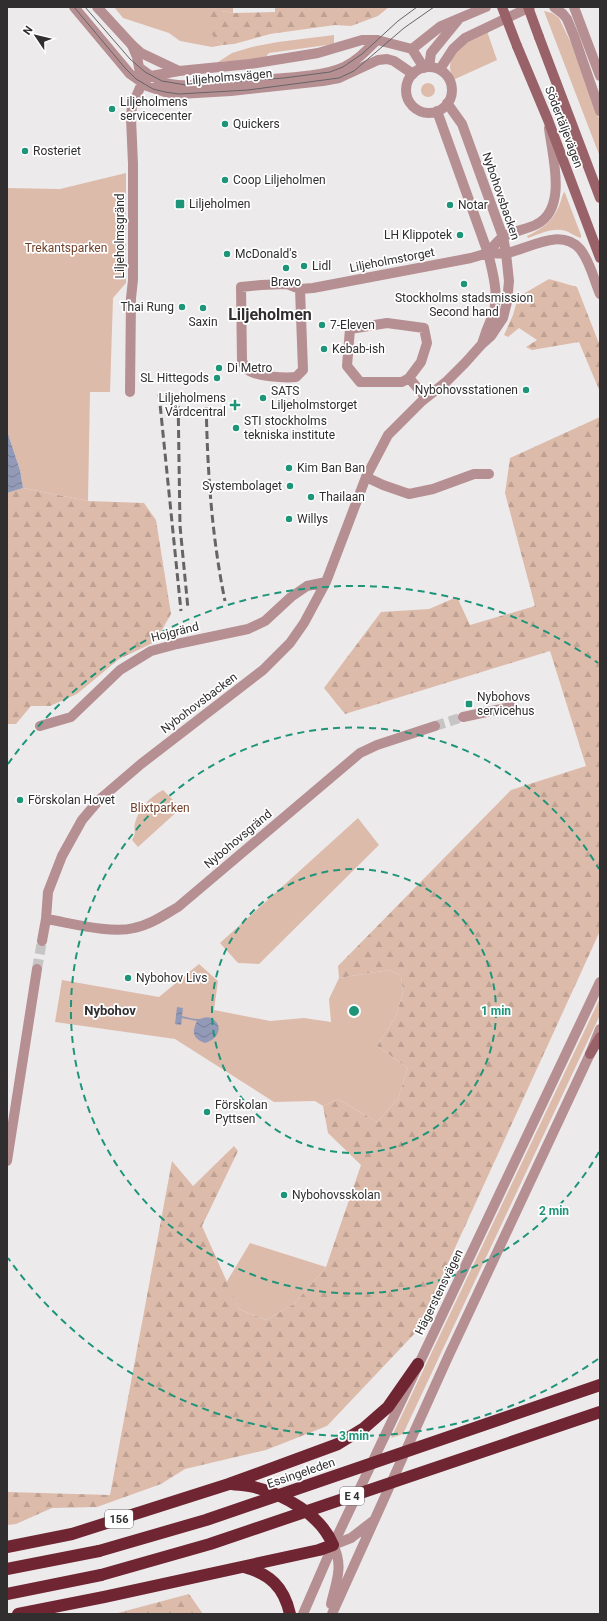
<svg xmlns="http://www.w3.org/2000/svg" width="607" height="1621" font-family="Roboto,sans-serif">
	<defs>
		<pattern id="forest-firs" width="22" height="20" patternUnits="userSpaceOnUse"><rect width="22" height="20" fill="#ddbbab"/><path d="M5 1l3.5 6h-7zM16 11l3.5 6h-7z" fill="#bea193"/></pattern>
		<pattern id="water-waves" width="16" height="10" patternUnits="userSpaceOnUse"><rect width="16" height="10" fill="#929ab8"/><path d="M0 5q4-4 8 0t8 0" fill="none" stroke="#787e96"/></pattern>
	</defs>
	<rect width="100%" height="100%" fill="#edeaec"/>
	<path fill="#ddbbab" d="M114,7H233V13L221,11L217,41L223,45L212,47L180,41L169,33L123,18Z
		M544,11L552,13L559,18L572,45L600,121V157Z
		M487,31L497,60L453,80C452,76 450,71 450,67C451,48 472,39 487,31Z
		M334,35V44L269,53L264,59L218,62L232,53L252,47L278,42Z
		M421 90a7 7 0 1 1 14 0a7 7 0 1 1-14 0Z
		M126,173V283L113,298L110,392H90L88,501L23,488L20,470L7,431V188L60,189Z
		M564,192L565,193L581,235V238C576,237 571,233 566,231C553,227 540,234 528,238L527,236C540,230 552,222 558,208C561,203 561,197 564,192Z
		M163,790L181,808L138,847L132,840C137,832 133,831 135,823C139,808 150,797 163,790Z
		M358,818L379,845L259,964L238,963L220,943Z
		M199,964L218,981L214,1010L270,1021L304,1018L331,1022L329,999L339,978L389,970L401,976L403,992L396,1016L377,1046L408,1068L398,1099L377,1122L338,1099L323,1106L315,1101L274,1102L175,1039L55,1022L62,980L159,997Z
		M600,998V1015L403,1434L391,1438Z
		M250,1243L326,1267L294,1304L266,1320L239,1309L226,1283Z"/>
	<path fill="url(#forest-firs)" d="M275,7H389L378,16L351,26L335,25L270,34L234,44L223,45L217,41L207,28L205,20L208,11H221L233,13L275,12Z
		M549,279L577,287L600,346V392L579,342L532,350L526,347L537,340L519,328L508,337L504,335L513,315L518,297Z
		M600,417V931L417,1331L327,1426L266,1450L185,1469L161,1484L97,1507L52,1508L16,1524L7,1525V1492L110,1495L172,1161L193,1186L234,1146L238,1151L202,1226L239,1309L266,1320L294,1304L326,1267L361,1165L328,1133L323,1106L338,1099L377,1122L398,1099L408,1068L377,1046L396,1016L403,992L401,976L389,970L339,978L338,966L511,790L586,766L550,651L345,714L324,688L381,612L429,609L457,597L470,625L535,606L505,493L510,458Z
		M23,488L88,501L144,503L156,520L171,614L155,642L119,659L77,694L50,706H31L16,724H7V493Z
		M189,1594L203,1614H114Z"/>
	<path fill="url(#water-waves)" d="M7,431L20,470L23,488L7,493Z
		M177,1007L183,1008L182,1016C187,1017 193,1019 198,1019C203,1019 206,1016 211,1018C225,1025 218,1040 205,1043C192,1038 192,1032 197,1021L182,1018L181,1025L175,1024Z"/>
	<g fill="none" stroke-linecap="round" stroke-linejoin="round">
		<path stroke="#c7c4c6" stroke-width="10" stroke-dasharray="10 5" stroke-linecap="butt" d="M435,726L463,717
			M37,969L42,941"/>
		<path stroke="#b68f92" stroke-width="10" d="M74,7L130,74L147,86L165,92L179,94L231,91L323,81L339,78L378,60L387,59L394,61L413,74
			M132,45L137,57L140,73
			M140,68C151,77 163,84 178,85C205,87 233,82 260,80C284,78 322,77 344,67C357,61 367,50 377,40
			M300,289L303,370L296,377C286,378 254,377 247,369C245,367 243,363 242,361L241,287L261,285L287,284L300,289L313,288L471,258L488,253C493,274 500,296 492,317C488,326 485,334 482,344
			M409,378L421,362L427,343L424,328L387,323L350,329L347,366L360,382H402L409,378L426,398
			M130,392L131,298L133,280V164L131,118L132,106L142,83L151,76L179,71
			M366,477L383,485L409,494L433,489L474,474H489
			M463,717L511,707
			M40,726L71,717L120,670L151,651L177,644L248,629L265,621L291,597L307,586L326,582
			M46,919C71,923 111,934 134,928C150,925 164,915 178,907L360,753L377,745L435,726
			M42,941L46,919L48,892L62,856L82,820L99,800L141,764L263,670L290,643L304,623L326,582L366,477L388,435L422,401L446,382L465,363L482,344L491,336L503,318L507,302L509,281L506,253
			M7,1161L37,969"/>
		<path stroke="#b68f92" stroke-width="10" d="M97,7L132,45L141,53L179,71L250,64L318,53L362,40H377L412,49L424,68
			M554,7L563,14L567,19L574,36L600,111
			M574,7L600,76
			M412,49L441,26L486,7
			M429,67L431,53L458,20
			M406 90a23 23 0 1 1 46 0a23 23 0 1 1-46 0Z
			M440,69L453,49L465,38L530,7
			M447,103L462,124L503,237L506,253
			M437,111L488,253
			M488,253C492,248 497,241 503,237C510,232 528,229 537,224C568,208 552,155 549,128
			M488,253C494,253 501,254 507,253C529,249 560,227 580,249C590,261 594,280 600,294
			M333,1545L351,1538L373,1521
			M331,1604C336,1582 344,1566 333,1545
			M303,1614L333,1545L600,982
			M332,1614L448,1357L590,1054L600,1029"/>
		<path stroke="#996268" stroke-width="10" d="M539,37L600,198
			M517,46L548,120L600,258
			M590,1054L600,1037"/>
		<path stroke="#6f2532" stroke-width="12" d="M7,1547L72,1534L229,1484L338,1444L364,1428L388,1407L418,1364
			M244,1567C270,1574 284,1587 290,1614
			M7,1569L99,1551
			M7,1594L101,1575
			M18,1614L104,1597L319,1550L333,1545C321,1515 284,1494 254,1487C247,1485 239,1485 232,1484"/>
		<path stroke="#676466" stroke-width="1" d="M74,7L125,68L136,79L153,89L165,92L179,94L248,90L339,78L354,71L404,28L434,7
			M85,7L130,59L145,72L162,81L186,85L284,78L330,72L343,67L362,54L398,21L417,7"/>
		<path stroke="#676466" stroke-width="3" stroke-dasharray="8 4" stroke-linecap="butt" d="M159,394L181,611
			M178,394L180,526L188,609
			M206,395C207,464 211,533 225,601"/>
		<path stroke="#996268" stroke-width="10" d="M502,7L517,46
			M528,7L539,37"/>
		<path stroke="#6f2532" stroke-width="12" d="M99,1551L206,1520L600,1385
			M101,1575L210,1544L600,1412"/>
	</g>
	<g fill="none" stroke="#1e9579" stroke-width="2" stroke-dasharray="7 5">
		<circle cx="354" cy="1011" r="142"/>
		<path d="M599 1152A283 283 0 1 1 599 869"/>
		<path d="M598 1359A425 425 0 0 1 8 1258M8 764A425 425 0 0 1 598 663"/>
	</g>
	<g fill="#1e9579" stroke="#fff" stroke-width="1.5">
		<circle cx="112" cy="109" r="4"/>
		<circle cx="225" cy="124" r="4"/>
		<circle cx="25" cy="151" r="4"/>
		<circle cx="225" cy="180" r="4"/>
		<rect x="175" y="199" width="10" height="10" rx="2"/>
		<circle cx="450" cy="205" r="4"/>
		<circle cx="460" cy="235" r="4"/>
		<circle cx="227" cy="254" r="4"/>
		<circle cx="304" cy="266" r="4"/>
		<circle cx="286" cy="268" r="4"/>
		<circle cx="464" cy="284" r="4"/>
		<circle cx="182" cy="307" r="4"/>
		<circle cx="203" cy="308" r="4"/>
		<circle cx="322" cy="325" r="4"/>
		<circle cx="324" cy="349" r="4"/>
		<circle cx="219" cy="368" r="4"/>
		<circle cx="217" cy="378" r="4"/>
		<circle cx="526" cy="390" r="4"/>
		<circle cx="263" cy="398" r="4"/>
		<path d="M233 399h4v4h4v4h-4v4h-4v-4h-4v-4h4z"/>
		<circle cx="236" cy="428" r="4"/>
		<circle cx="289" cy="468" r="4"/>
		<circle cx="290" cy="486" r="4"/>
		<circle cx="311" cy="497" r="4"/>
		<circle cx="289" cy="519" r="4"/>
		<rect x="465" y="700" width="8" height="8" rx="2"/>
		<circle cx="20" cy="800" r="4"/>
		<circle cx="128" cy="978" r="4"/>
		<circle cx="207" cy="1112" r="4"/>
		<circle cx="284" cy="1195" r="4"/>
	</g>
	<g text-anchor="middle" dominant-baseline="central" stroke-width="3.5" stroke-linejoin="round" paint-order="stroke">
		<g fill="#fff" stroke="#6e6d6d" stroke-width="1">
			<rect x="340" y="1487" width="24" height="18" rx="3"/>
			<rect x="105" y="1510" width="28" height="18" rx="3"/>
		</g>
		<g font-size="11" font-weight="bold" fill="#302e2f">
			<text x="352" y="1496">E 4</text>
			<text x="119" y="1519">156</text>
		</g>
		<g font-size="12" fill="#302e2f" stroke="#fff">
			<text transform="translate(229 77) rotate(-5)">Liljeholmsvägen</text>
			<text transform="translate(564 127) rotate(69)">Södertäljevägen</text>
			<text transform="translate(501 196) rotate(71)">Nybohovsbacken</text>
			<text transform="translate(120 236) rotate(-90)">Liljeholmsgränd</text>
			<text transform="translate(392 260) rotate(-11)">Liljeholmstorget</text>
			<text transform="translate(175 632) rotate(-14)">Hojgränd</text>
			<text transform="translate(199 703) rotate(-37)">Nybohovsbacken</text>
			<text transform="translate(238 839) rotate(-40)">Nybohovsgränd</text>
			<text transform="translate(439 1292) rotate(-64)">Hägerstensvägen</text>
			<text transform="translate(301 1473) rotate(-19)">Essingeleden</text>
		</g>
		<g font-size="12" fill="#302e2f" stroke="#fff" text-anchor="start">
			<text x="120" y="102">Liljeholmens<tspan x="120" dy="14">servicecenter</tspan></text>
			<text x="233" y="124">Quickers</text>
			<text x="33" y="151">Rosteriet</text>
			<text x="233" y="180">Coop Liljeholmen</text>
			<text x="189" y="204">Liljeholmen</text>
			<text x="458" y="205">Notar</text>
			<text x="452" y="235" text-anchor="end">LH Klippotek</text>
			<text x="235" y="254">McDonald's</text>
			<text x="312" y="266">Lidl</text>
			<text x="286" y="282" text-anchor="middle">Bravo</text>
			<text x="464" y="298" text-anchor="middle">Stockholms stadsmission<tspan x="464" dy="14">Second hand</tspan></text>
			<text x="174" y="307" text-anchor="end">Thai Rung</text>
			<text x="203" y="322" text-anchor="middle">Saxin</text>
			<text x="330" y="325">7-Eleven</text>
			<text x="332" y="349">Kebab-ish</text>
			<text x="227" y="368">Di Metro</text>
			<text x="209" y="378" text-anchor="end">SL Hittegods</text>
			<text x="518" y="390" text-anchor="end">Nybohovsstationen</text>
			<text x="271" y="391">SATS<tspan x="271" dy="14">Liljeholmstorget</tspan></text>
			<text x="226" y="398" text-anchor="end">Liljeholmens<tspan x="226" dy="14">Vårdcentral</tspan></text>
			<text x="244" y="421">STI stockholms<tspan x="244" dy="14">tekniska institute</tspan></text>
			<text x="297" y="468">Kim Ban Ban</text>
			<text x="282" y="486" text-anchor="end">Systembolaget</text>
			<text x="319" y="497">Thailaan</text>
			<text x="297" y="519">Willys</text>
			<text x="477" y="697">Nybohovs<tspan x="477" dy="14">servicehus</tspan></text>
			<text x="28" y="800">Förskolan Hovet</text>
			<text x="136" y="978">Nybohov Livs</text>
			<text x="215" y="1105">Förskolan<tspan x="215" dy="14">Pyttsen</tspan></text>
			<text x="292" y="1195">Nybohovsskolan</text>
		</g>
		<g font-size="12" fill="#72422b" stroke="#fff">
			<text x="66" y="248">Trekantsparken</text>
			<text x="160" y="808">Blixtparken</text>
		</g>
		<g font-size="13" font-weight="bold" fill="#302e2f" stroke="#fff">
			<text x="110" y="1010">Nybohov</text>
		</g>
		<g font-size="16" font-weight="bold" fill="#302e2f" stroke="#fff">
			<text x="270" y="314">Liljeholmen</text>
		</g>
	</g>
	<circle cx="354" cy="1011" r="6" fill="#1e9579" stroke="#fff" stroke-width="2"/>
	<g font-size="12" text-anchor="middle" font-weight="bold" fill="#1e9579" stroke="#fff" stroke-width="3.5" stroke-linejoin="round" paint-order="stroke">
		<text x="496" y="1015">1 min</text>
		<text x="554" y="1215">2 min</text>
		<text x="354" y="1440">3 min</text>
	</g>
	<rect width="607" height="1621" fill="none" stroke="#302e2f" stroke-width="16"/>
	<g transform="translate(36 36) rotate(305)" stroke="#ffffff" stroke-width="3" paint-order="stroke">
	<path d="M0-3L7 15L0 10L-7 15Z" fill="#302e2f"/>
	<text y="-6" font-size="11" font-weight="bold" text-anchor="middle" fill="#302e2f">N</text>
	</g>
</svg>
